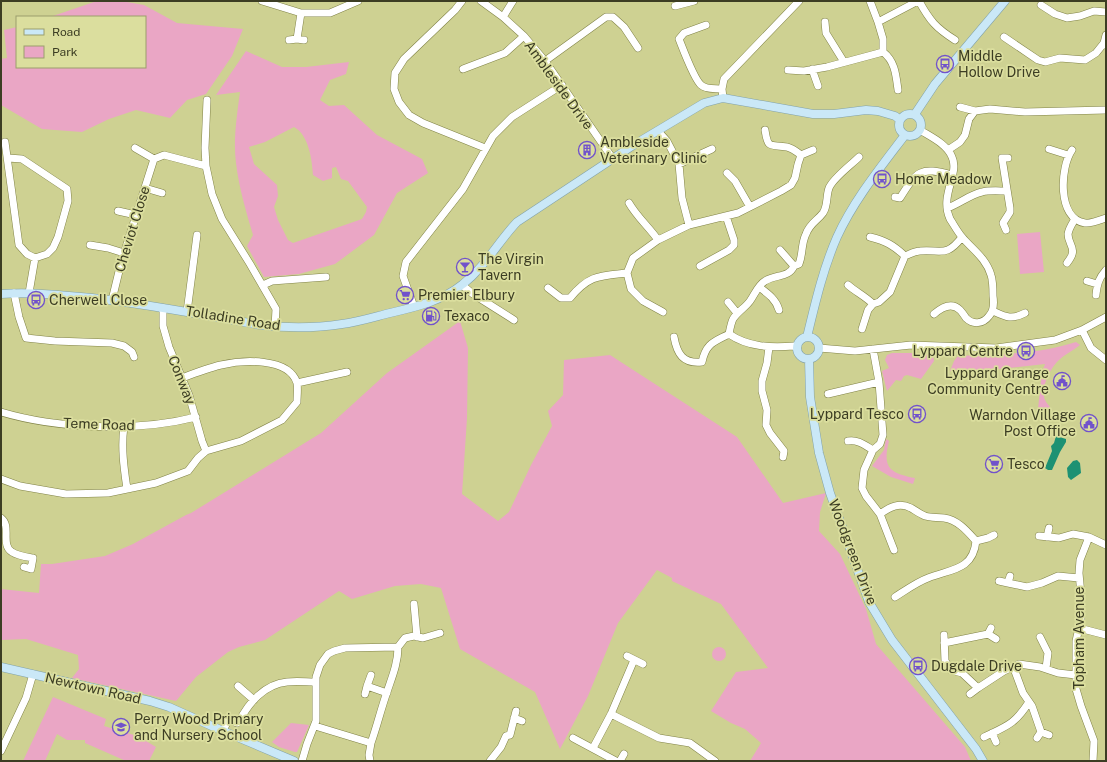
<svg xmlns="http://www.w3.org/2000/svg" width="1107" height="762" font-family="'Public Sans',sans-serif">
	<rect width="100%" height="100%" fill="#ced192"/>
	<path fill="#eaa6c5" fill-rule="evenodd" d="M97,1H121L144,5L177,23L243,29L232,56L206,94L187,100L170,118L136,110L109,119L82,132L42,129L1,105V59L7,58L4,30L17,27V67H145V17H50Z
		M246,51L282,67H306L349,62L346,74L330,80L320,100L329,106L344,105L377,135L422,159L428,173L397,193L374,235L335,264L299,274L264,277L247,246L253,235C246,211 239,188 236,163C233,140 237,115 240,92L216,95ZM294,127C309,135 312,160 313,175L323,181L332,178V168L336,167L341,179L348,181L367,207L366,212L362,219L293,243L288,240L278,220L274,207L278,196L277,185L254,164L249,147L265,142Z
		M1040,232L1044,272L1020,274L1017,234Z
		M460,321L468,348L467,418L462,494L498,521L509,512L531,465L552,426L548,411L563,395L564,360L610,355L737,437L783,503L826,493L820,512L819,531L840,554L866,609L876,644L965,747L971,761H750L761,743L745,729L731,723L711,711L736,672L768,668L721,604L672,581V578L657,570L618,623L588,696L560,749L535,692L460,649L441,588L421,584L395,586L352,599L339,591L265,640L239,647L228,652L196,677L176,701L72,678L79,669L78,655L26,639L1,640V589L39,593L41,564H52L105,556L133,544L186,515L191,513L321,433L387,373Z
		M1076,342L1080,345C1073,351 1065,354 1059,360C1050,368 1040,388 1045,400C1046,403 1049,405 1050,407L1046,414H1040L1038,409L1042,372L1045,364L991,370L950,371L954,361L958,356C1000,354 1036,355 1076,342Z
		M892,353H921L933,356L934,361L921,379L907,375L904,376L901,381L896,380L887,391L882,371L889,368L885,360L887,355Z
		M886,439L889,441C882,468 890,473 915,478L913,484L891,477L872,466L884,450Z
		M712 654a7 7 0 1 1 14 0a7 7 0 1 1-14 0Z
		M53,697L106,719L104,726L144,738L146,741L156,747L149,761H126L85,743V740H67L57,734L45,761H23Z
		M291,723L309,725L297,752H295L279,747L272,742Z"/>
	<path fill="#1d9173" d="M1056,436L1066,439V442L1060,452L1052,470H1048L1045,468L1052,451L1051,446L1054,443Z
		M1077,460L1080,463L1081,473L1071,480L1068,477L1067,468L1073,461Z"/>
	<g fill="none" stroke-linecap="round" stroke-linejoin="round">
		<g stroke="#818347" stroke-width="8">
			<path id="minor" d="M262,1L301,13H330L358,1
				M462,1L455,10L404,59L395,73L394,89L399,102L409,115L423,123L485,148
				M481,1L503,17L524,36L545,61L613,159
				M870,1L878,22
				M919,1C930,21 936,28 955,40
				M1041,5L1055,14L1067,18L1080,16L1094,11L1106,12
				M675,6L694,1
				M503,17L513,1
				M825,22L826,33L844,62
				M706,25L684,33L679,39C683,49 694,79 701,85C706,90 716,88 722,89
				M1106,35L1104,43L1106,45
				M1004,37L1038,60L1045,62L1060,58L1085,60L1096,53L1104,43
				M297,39L301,13
				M289,40L297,39L304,40
				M883,52C895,61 896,75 898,90
				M545,61L606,17H613L624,27L638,48
				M463,69L505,53L524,36
				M812,69L818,86
				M788,70L804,71L827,67L883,52V39L878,22L918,1
				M723,98L722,89L724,79L799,1
				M207,100L205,148L206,166L212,194L222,219L250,264L276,309L275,327
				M960,107L975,111
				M920,130C931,137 947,144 952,157C960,174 939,195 950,219C954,225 957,231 962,237C972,249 986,258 991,275C993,281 993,289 993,296C994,303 994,311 989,316C983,324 973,325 966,318C964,315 962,312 960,310C952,302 942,307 934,314
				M658,131L667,141L679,164L682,198L689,225
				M5,142L19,245L27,254L35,258L47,254L53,248L58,237L68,201L67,189L22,159L8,158
				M135,148L154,159
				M1049,149L1068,155
				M948,150L960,142L965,135L969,119L975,111L990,109L1025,112L1106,110
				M1072,150C1060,167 1057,219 1085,223C1091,224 1100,220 1106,218
				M801,155L813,150
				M679,164L712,149
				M727,173L735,181L750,207
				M145,188L162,193
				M895,197L900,198C917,171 920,166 952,175
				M629,203C637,217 649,227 658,240
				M947,208C959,204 969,195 982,192C989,190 999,191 1007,191
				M118,211L136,215
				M1006,230L1003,223L1010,212V208L1002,158H1008
				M870,237C886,241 893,245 905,256
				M90,245L108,248L124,253
				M780,250L794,266
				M1067,263C1079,248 1068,246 1068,234C1069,228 1072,224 1075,219
				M700,266L729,250L734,245V240L726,216
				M1087,281L1097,284
				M263,285L272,281L326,277
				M462,285L473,294L514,320
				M848,285C856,292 865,296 873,304
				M759,287C767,293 776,299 779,310
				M548,288L561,298H570C589,275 599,276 627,273
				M14,293L19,317L26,338L55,341L112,343L124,346L132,352L134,357
				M29,293L35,258
				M1096,295C1097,284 1099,278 1106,270
				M112,300L121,263L154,159L164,155L206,166
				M728,302L737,313
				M414,307L403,276L406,262L463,189L493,136L512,117L562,85
				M163,308V326L169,347L189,395L202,441L206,451
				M993,311C1006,317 1011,320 1025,313
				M187,312L197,235
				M663,312L643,301L631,289L627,273L633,258L658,240L689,225L738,213L781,191L791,185L795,178L798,164L801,155C797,152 792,148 787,147C770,144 768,150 765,130
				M862,329L868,310L873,304L879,302L890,292L905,256C910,254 915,251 920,251C941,249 946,258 962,237
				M1082,330L1091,348L1106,360
				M729,334C730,329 731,323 733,319C738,311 745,308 750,301C755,294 758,285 765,281C776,274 789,278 794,266L799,264C803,254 801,244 806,234C810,223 817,221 823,213C828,206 826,196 829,188C833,178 851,165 859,157
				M729,334C748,347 771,348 794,346L797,348
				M674,337C677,354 683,364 702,362C706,343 714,342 729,334
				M769,347L767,363L762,381V391L767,410L766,425L770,433L784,451L783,457
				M819,348L855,351L911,345L996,348L1055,340L1082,330L1106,317
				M873,349L879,382L883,435L880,444L873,450L864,470L862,488L866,496L880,514L894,550
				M297,383L347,372
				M828,394L879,382
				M1,412C58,429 138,432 196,417
				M124,426C121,448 124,468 127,489
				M848,441C858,439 866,446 873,450
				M1,479L20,486L66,494L108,493L156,483L188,471L198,458L206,451L241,441L282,420L297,402C297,396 298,389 297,383C289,357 242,360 221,365C208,368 195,373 182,378
				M880,514C890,507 899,502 911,508C916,511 920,514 925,516C931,518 937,517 944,518C958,520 967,531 976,541C973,571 950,569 928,578C917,582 906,590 895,597
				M1,518C12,526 0,545 12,552C18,556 27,557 33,558L31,569L24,567
				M1039,536L1059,538L1073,534L1089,537L1106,545
				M1047,537L1049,528
				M1089,537L1080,560L1079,573L1081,595V619L1076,641V689L1081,706L1094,741L1093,761
				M976,541L988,538L994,535
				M1010,576L1008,583L1027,587L1042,583L1058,576L1079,578
				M999,581L1008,583
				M414,604L417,637
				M1079,628L1106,635
				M988,634L996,639
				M944,635L945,661L951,670L962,673L978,688L1004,671L1019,664L1040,667L1058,673L1076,675
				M1040,637L1048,653L1046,668
				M944,643L988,634L991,628
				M627,656L643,664
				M1013,666L1023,693L1032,706L1041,732
				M238,686L254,700
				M367,686L371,675
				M365,694L367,686L387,693
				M970,694L978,688
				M611,714L659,738L690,743L715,761
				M514,718L522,721
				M315,726L371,743C377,726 381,709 387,692C392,677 398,663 398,647
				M223,731L228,720L237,723L239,722C248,703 265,684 287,682C297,681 306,682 315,682
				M992,733L996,742
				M984,737C1007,726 1015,724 1029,702
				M573,738L616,761
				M1037,738L1041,732L1049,735
				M593,748L611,714L634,660
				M1,751L26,698L33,674
				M302,761L307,744L316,721V677L320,665L328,654L334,651L345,648L398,647L405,638L414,636L423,638L440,633
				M370,761L369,755L371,743
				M490,761L501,747L506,736L510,735L516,711
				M620,761L624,754"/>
		</g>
		<g stroke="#82a2a9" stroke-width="9">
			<path id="major" d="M899 125a11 11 0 1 1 22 0a11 11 0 1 1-22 0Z
				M915,114L935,84L1005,1
				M1,294C31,292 62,295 92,298C148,304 204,315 260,325C285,328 317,328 342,324C358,322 374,317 390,313C416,307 442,301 463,284C485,267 498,242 517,222L632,146L704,103L723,98L813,114H834L866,110L878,111L895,116L899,119
				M807,337C815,304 823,269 837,237C854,200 880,168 905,135
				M797 348a11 11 0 1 1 22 0a11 11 0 1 1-22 0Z
				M809,359L810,397L819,453L830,493L869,602L892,640L976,749L983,761
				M1,667L150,701L169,707L223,731L294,761"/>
		</g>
		<use href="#minor" stroke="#fff" stroke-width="7"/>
		<use href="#major" stroke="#cae8f7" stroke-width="8"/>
	</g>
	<defs>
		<g id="bus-ring" transform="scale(0.9)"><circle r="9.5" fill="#dbde9e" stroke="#7152cb" stroke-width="1.5"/><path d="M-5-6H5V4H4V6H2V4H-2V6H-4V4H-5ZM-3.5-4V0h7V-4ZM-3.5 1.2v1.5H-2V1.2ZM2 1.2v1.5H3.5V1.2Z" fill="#7152cb"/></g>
		<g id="building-ring" transform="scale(0.9)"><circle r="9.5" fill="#dbde9e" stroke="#7152cb" stroke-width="1.5"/><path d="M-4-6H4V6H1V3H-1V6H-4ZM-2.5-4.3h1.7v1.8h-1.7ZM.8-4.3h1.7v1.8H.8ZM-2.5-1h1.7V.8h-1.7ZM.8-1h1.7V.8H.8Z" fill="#7152cb"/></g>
		<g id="bar-ring" transform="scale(0.9)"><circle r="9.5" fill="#dbde9e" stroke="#7152cb" stroke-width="1.5"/><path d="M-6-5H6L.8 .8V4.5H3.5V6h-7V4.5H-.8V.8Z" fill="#7152cb"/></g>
		<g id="supermarket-ring" transform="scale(0.9)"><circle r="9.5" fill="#dbde9e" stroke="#7152cb" stroke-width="1.5"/><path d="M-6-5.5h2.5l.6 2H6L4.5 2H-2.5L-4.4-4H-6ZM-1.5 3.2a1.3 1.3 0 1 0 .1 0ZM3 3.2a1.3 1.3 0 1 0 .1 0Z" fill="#7152cb"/></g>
		<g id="fuel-ring" transform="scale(0.9)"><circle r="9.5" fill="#dbde9e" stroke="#7152cb" stroke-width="1.5"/><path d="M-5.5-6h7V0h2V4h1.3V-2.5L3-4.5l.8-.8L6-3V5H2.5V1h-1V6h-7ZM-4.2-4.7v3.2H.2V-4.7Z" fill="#7152cb"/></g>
		<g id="civic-ring" transform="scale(0.9)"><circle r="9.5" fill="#dbde9e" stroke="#7152cb" stroke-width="1.5"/><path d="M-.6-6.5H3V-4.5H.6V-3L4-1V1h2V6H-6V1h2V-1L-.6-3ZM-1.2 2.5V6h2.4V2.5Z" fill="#7152cb"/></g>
		<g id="school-ring" transform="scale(0.9)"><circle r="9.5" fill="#dbde9e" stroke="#7152cb" stroke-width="1.5"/><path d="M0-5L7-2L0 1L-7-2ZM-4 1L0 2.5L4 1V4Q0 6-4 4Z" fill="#7152cb"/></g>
	</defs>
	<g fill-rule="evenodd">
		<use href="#bus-ring" x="945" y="64"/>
		<use href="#building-ring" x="587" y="150"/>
		<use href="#bus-ring" x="882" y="179"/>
		<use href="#bar-ring" x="465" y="267"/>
		<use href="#supermarket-ring" x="405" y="295"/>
		<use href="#bus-ring" x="36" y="300"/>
		<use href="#fuel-ring" x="431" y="316"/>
		<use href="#bus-ring" x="1026" y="351"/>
		<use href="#civic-ring" x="1062" y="381"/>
		<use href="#bus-ring" x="917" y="414"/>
		<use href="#civic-ring" x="1089" y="423"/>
		<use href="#supermarket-ring" x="994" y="464"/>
		<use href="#bus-ring" x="918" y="666"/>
		<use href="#school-ring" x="121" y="727"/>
	</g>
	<g text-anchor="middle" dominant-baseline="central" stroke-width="3.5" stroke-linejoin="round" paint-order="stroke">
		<g font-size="14" fill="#3c3d23" stroke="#dbde9e" text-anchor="start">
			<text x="958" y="56">Middle<tspan x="958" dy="16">Hollow Drive</tspan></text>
			<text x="600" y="142">Ambleside<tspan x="600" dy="16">Veterinary Clinic</tspan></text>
			<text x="895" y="179">Home Meadow</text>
			<text x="478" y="259">The Virgin<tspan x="478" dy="16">Tavern</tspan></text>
			<text x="418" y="295">Premier Elbury</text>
			<text x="49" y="300">Cherwell Close</text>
			<text x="444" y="316">Texaco</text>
			<text x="1013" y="351" text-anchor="end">Lyppard Centre</text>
			<text x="1049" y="373" text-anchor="end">Lyppard Grange<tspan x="1049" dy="16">Community Centre</tspan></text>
			<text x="904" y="414" text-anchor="end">Lyppard Tesco</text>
			<text x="1076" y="415" text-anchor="end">Warndon Village<tspan x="1076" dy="16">Post Office</tspan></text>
			<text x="1007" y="464">Tesco</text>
			<text x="931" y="666">Dugdale Drive</text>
			<text x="134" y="719">Perry Wood Primary<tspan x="134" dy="16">and Nursery School</tspan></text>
		</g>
		<g font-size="14" fill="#3c3d23" stroke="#dbde9e">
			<text transform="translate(559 85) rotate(54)">Ambleside Drive</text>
			<text transform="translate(132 229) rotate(-73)">Cheviot Close</text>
			<text transform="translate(233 318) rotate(9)">Tolladine Road</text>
			<text transform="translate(182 380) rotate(68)">Conway</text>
			<text transform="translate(99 424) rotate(2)">Teme Road</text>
			<text transform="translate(853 552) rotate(69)">Woodgreen Drive</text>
			<text transform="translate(1079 638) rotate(-90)">Topham Avenue</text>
			<text transform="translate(93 688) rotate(13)">Newtown Road</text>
		</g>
	</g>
	<rect width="1107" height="762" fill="none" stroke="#3c3d23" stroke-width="4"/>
	<rect x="16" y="16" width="130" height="52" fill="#dbde9e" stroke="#9b9e6d"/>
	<rect x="24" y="29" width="20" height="6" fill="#cae8f7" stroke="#9b9e6d"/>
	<text x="52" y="36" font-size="12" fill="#3c3d23">Road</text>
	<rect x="24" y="46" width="20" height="12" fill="#eaa6c5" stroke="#9b9e6d"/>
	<text x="52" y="56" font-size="12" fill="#3c3d23">Park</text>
</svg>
